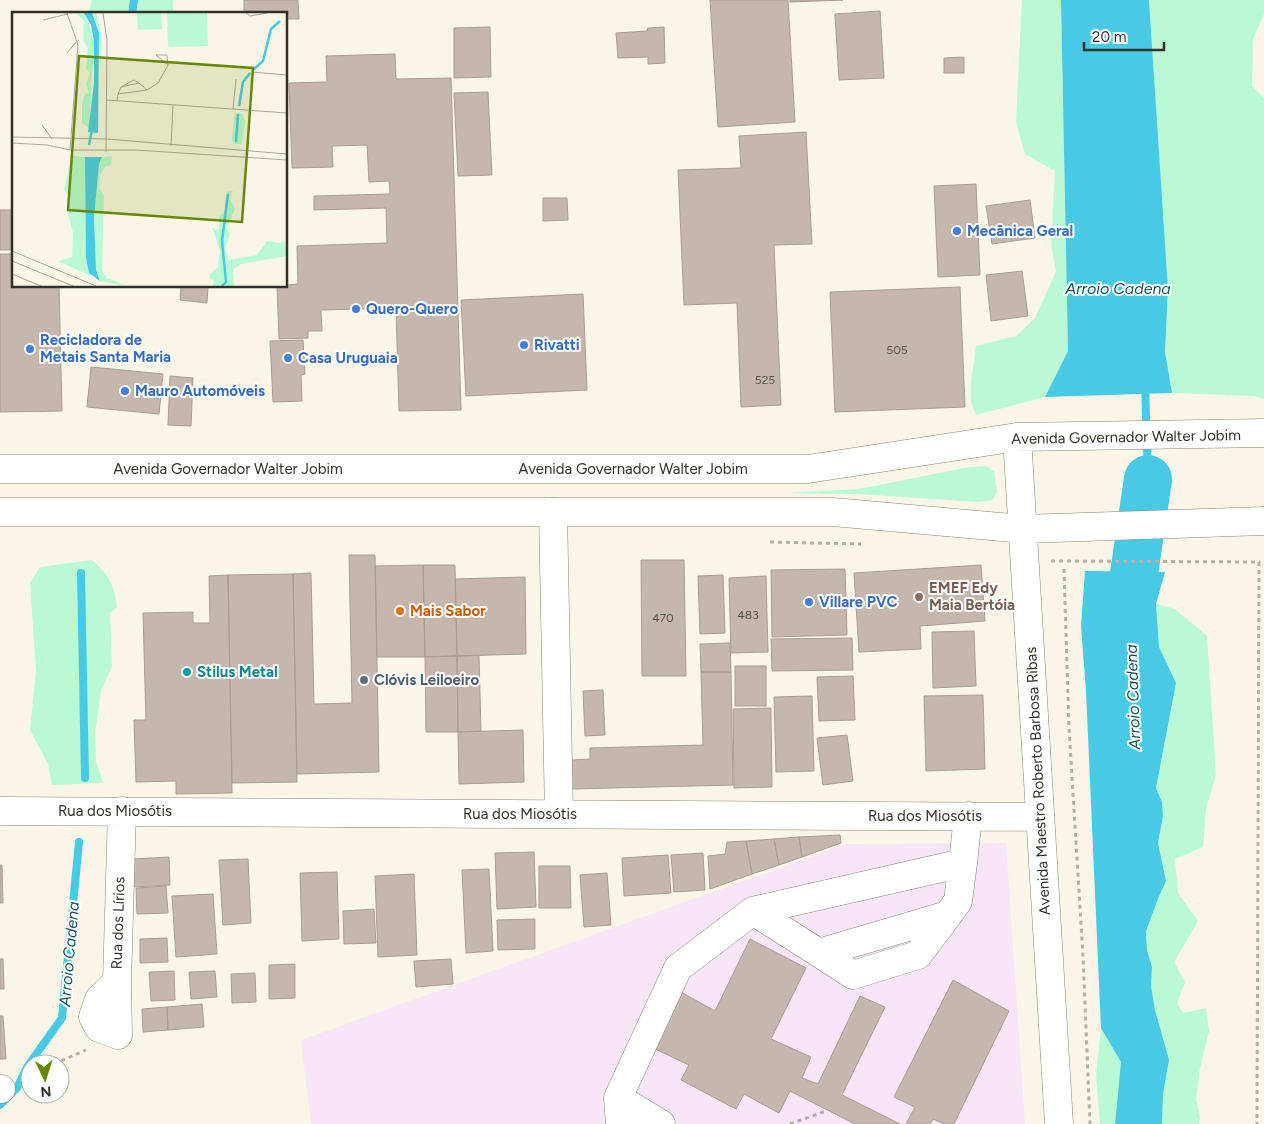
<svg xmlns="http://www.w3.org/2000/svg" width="1264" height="1124" font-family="Figtree,sans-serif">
	<rect width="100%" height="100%" fill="#faf6e7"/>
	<path fill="#f7e6f7" d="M1006,843L1025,1124H311L301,1040L846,844Z"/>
	<path fill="#b9fad4" d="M92,0H173V14H88Z
		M1022,0H1061L1068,351L1045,397L976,415L971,402V382L976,346L1016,336L1035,318L1047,292L1056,271L1051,245L1055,171L1025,154L1016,122Z
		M1149,0H1264V14L1253,39L1252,86L1264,98V399L1253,396L1172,393L1165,352L1168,289Z
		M986,466L994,472L997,491L993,500L978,502L857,494L788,493L859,489L969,467Z
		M92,560C110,576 113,583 117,607L110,613L112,666L101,691L95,734L96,761L103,783L52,785L48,764L30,730L36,671L30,583L40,567Z
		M1156,604L1175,609L1207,636L1216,775L1206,809L1203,847L1175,859L1178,893L1198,921L1174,962L1185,982L1177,1003L1183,1013L1206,1008L1209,1031L1200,1068L1196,1099L1200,1117L1199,1124H1162L1163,1094L1155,1010L1151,986L1152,967L1147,950L1146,930L1158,899L1166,881L1158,843L1163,816L1162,802L1156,788L1176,683L1159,647Z
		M1101,1028L1121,1062L1115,1124H1100L1096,1076Z"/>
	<path fill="#49cae4" d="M1061,0H1149L1168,289L1165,352L1172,393L1045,397L1068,351Z
		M1085,571L1165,572L1156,604L1159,647L1176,683L1156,788L1162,802L1163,816L1158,843L1166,881L1158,899L1146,931L1147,950L1152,967L1151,986L1155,1010L1169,1060L1163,1094L1162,1124H1115L1121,1062L1101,1028L1086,691L1081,626Z"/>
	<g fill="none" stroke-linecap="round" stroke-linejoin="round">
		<path stroke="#49cae4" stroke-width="8" d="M132,14L134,0
			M1145,384L1148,479
			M81,573L85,778
			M0,1105L17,1088L27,1067L62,1018L79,842"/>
		<path stroke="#49cae4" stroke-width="48" d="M1131,637L1130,601L1148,479"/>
	</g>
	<path fill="#c5b7ad" stroke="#aa9d93" d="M244,0H298L299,19H286V14H244Z
		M710,0H788L795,122L718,127Z
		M790,0H843L790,2Z
		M880,11L884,78L839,80L835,14Z
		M490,27L491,77L454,78V28Z
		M664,27L665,63L648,64V57L618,58L616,33L647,31L648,28Z
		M395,54L396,79L451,78L461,410L399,411L396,308L321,310L322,331H308V338L279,339L277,286L298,284L297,246L387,243L386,208L314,210V196L390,194L389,181L369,182L367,145L332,146L333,167L292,168L289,83L327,82L326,56Z
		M964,57V73H944V58Z
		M488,92L492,175L458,176L454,93Z
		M806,132L812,244L774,245L781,405L741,407L737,303L684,305L678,170L741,168L739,136Z
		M976,184L980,275L938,277L934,186Z
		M543,198H567L568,220L543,221Z
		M1030,200L1035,238L992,244L986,206Z
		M0,210H14V250H0Z
		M0,254H14V286H59L62,411L0,412Z
		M1022,271L1028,316L991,321L986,275Z
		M181,286H208L207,303L180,300Z
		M960,287L965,407L835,412L830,292Z
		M583,294L587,390L466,396L461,300Z
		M303,340L305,374L301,375L302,401L273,402L270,341Z
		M91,367L163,374L159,414L87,407Z
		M170,376L193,378L191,426L168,425Z
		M349,555H375L379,772L297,774L293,574L311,573L314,704L352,703Z
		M641,560H684L686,676H642Z
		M423,565L425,657H377L375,566Z
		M423,565H455L457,656L425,657Z
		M981,565L985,621L920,626L921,649L859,652L854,573Z
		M845,569L847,635L772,637L771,570Z
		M293,574L297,782L232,783L228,575Z
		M228,575L232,793L176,794V781L136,782L134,720H146L143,613L193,612V623H210L209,576Z
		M723,575L725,633L700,634L698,576Z
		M766,576L768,652L731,653L729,578Z
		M525,577L526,654L457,656L455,579Z
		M974,631L976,686L933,688L932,632Z
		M852,638L853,670L772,671L771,639Z
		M730,643L731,672H701L700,644Z
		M479,655L481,731L458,732L457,656Z
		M457,656L458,732H426L425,657Z
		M735,666H766V706H735Z
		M701,672H731L733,785L572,789L571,760L590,759V748L703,745Z
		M853,676L855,720L819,721L817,677Z
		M603,690L605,735L585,736L583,691Z
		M983,695L985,769L926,771L924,696Z
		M812,696L814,771L776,772L774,697Z
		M771,708L772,787L734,788L733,709Z
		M523,730L524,782L459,784L458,732Z
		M847,735L853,781L823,785L817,738Z
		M840,835L841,843L802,857L799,837Z
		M799,837L802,857L779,865L774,839Z
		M774,839L779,865L752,874L746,841Z
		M746,841L752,874L710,889L708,856L725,854L727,842Z
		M534,852L536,907L497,909L495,853Z
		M703,853L705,890L674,892L671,855Z
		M668,855L671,893L624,896L622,858Z
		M169,857L170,885L133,887L132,859Z
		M248,859L251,923L223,925L219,860Z
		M0,865H2L3,903H0Z
		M539,866H570L571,908H539Z
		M489,869L493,951L466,953L462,870Z
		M337,872L339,939L302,941L300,873Z
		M607,873L611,925L584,927L580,875Z
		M414,874L417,955L378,957L375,876Z
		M166,886L168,913L137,914L136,888Z
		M213,894L217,954L176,957L172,896Z
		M374,909L376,943L344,944L343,911Z
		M535,919V949L498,950L497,920Z
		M167,938L168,962L140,963V939Z
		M750,939L806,968L771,1039L811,1057L802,1078L818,1084L860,996L885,1007L842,1095L900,1124H855L790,1091L779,1113L744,1094L736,1109L681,1080L689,1065L649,1046L679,991L715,1011Z
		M0,959H3L4,989H0Z
		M451,959L453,984L416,987L414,961Z
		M295,964V998L269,999V965Z
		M174,971L175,1000L151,1001L149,972Z
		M215,971L217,997L191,999L189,972Z
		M255,973L256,1002L232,1003L231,974Z
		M953,980L1009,1011L954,1124H944L933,1119L930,1124H906L915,1107L894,1097Z
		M202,1004L204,1027L168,1030L167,1007Z
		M167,1007L168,1030L143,1032L142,1009Z
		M0,1016H3L6,1059H0Z"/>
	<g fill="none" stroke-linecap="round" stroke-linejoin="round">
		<g stroke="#898577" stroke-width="29">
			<path id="minor" d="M553,512L559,814
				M0,811L1040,817
				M753,911L819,953L948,915L958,901L963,863
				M819,953L853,975L918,955L948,915
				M117,982L99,999L93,1017L99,1028L118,1035L117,982L122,811
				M0,1089H1
				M618,1098L661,1124
				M620,1124L618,1098L678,968L753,911L963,863L968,816"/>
		</g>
		<g stroke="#898577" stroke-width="29">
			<path id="major" d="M1017,437L1059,1124
				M0,469H808L1017,437L1264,433
				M0,512H833L1023,529L1264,521"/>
		</g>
		<path stroke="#b3b0a4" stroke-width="3" stroke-dasharray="4 4" stroke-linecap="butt" d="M770,542L861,544
			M1051,561L1259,562L1257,1124
			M1064,569L1069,728L1083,956L1090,1124
			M54,1064L86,1050
			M790,1124L826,1111"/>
		<use href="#minor" stroke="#fff" stroke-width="28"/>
		<use href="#major" stroke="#fff" stroke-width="28"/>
	</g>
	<g fill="#3f7fe0" stroke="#fff" stroke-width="2">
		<circle cx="957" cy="231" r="5"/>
		<circle cx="356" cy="309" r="5"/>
		<circle cx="524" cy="345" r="5"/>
		<circle cx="30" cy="349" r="5"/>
		<circle cx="288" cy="358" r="5"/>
		<circle cx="125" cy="391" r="5"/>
		<circle cx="809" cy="602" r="5"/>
	</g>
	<circle fill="#8d6e63" stroke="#fff" stroke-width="2" cx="919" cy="597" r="5"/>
	<circle fill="#e8710a" stroke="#fff" stroke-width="2" cx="400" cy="611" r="5"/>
	<circle fill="#0f9aa8" stroke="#fff" stroke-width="2" cx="187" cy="672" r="5"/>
	<circle fill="#5c6f8a" stroke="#fff" stroke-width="2" cx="364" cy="680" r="5"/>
	<g text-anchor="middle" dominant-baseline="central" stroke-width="4" stroke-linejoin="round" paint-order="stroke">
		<g font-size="12" fill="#56524b">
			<text x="897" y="350">505</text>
			<text x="765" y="380">525</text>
			<text x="748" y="615">483</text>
			<text x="663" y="618">470</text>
		</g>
		<g font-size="15" font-weight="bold" fill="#366cbe" stroke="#fff" text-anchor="start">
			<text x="967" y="231">Mecânica Geral</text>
			<text x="366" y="309">Quero-Quero</text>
			<text x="40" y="340">Recicladora de<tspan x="40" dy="17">Metais Santa Maria</tspan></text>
			<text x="534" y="345">Rivatti</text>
			<text x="298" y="358">Casa Uruguaia</text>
			<text x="135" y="391">Mauro Automóveis</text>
			<text x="819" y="602">Villare PVC</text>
		</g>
		<g font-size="15" fill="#31302a" stroke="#fff">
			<text transform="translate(1126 437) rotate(-1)">Avenida Governador Walter Jobim</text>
			<text x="228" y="469">Avenida Governador Walter Jobim</text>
			<text x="633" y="469">Avenida Governador Walter Jobim</text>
			<text transform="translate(1038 781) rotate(-93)">Avenida Maestro Roberto Barbosa Ribas</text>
			<text x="115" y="811">Rua dos Miosótis</text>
			<text x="520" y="814">Rua dos Miosótis</text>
			<text x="925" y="816">Rua dos Miosótis</text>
			<text transform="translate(118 923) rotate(-88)">Rua dos Lírios</text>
		</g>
		<g font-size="15" font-weight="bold" fill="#785e54" stroke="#fff" text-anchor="start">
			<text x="929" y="588">EMEF Edy<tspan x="929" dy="17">Maia Bertóia</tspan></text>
		</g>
		<g font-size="15" font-weight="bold" fill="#c56008" stroke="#fff" text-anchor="start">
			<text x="410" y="611">Mais Sabor</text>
		</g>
		<g font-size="15" font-weight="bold" fill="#0d838f" stroke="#fff" text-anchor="start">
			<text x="197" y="672">Stilus Metal</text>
		</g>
		<g font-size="15" font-weight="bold" fill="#4e5e75" stroke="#fff" text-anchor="start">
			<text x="374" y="680">Clóvis Leiloeiro</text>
		</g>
		<g font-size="16" font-style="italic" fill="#184f5a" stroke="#fff">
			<text x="1118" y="288">Arroio Cadena</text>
			<text transform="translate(1133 697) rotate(-92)">Arroio Cadena</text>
			<text transform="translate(69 954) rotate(-85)">Arroio Cadena</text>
		</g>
	</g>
	<g transform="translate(12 12)">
		<rect width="275" height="275" fill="#faf6e7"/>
		<path d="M64,1L74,3L82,30L77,116L70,111V92L73,82L77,81L74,72L78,61L74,57L76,36L71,28L72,9ZM80,1H84L89,21V58L87,21ZM125,1H149L150,17L126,18ZM155,1H195L196,34L156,35ZM223,101L230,102L233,109L230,132H223L220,128ZM57,143L73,145L74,246L79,264L46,249L60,245L61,221L55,198L59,186L52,178L59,147ZM100,144L99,153L94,154L88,163L87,176L92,183L90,259L95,266L115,274L88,269L84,258L82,206L87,152L90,145ZM221,179L218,188L223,197L215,215L218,222L213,237L217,248L245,243L255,229L269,231L272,228L275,244L229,252L221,258L222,274H201L202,268L198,267V262L206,255L208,239L200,215L203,218L207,217V204L212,201L214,180Z" fill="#b9fad4"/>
		<path d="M72,1H80L87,21L86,121L76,120L82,71V30L79,13ZM73,145H90L87,152L82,206L84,258L88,269L77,261L74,246Z" fill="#49cae4"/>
		<path fill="none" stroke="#49cae4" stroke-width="2.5" d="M241,58L251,49L259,17L268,9M227,94L231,70L238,61M224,130L226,102M77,133L81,112M210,274L214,270L210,229L216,182"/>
		<path fill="none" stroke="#aaa79b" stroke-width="1" d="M55,1L66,33L58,138M91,1L95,28L94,140M234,1L238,4L255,1M31,8L56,2M55,41L65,29M240,60L275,63M109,75L122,68L127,71M106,82L109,75L127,71L135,78M95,88L275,101M105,89L106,82L135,78L146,71L156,53L155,43H144L156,53M221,97L224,67M30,113L40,127M0,125L95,127L275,142M0,131L35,133L58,138H124L275,148M159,134L161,93M0,239L84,274M0,249L61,274M0,262L29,274"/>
		<path fill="#678703" fill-opacity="0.15" stroke="#678703" stroke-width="2.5" d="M67,44L241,56L230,210L56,198Z"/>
		<rect width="275" height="275" fill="none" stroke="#31302a" stroke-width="2.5"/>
	</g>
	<g transform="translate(45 1079) rotate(176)"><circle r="24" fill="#ffffff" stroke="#adacaa"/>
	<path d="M0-4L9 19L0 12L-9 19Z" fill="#678703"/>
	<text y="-8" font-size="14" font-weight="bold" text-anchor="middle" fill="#31302a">N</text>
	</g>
	<path d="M1084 42v8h80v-8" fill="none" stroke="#31302a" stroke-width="2.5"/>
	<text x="1092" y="42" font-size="15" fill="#31302a" stroke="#ffffff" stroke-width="4" paint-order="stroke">20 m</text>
</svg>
